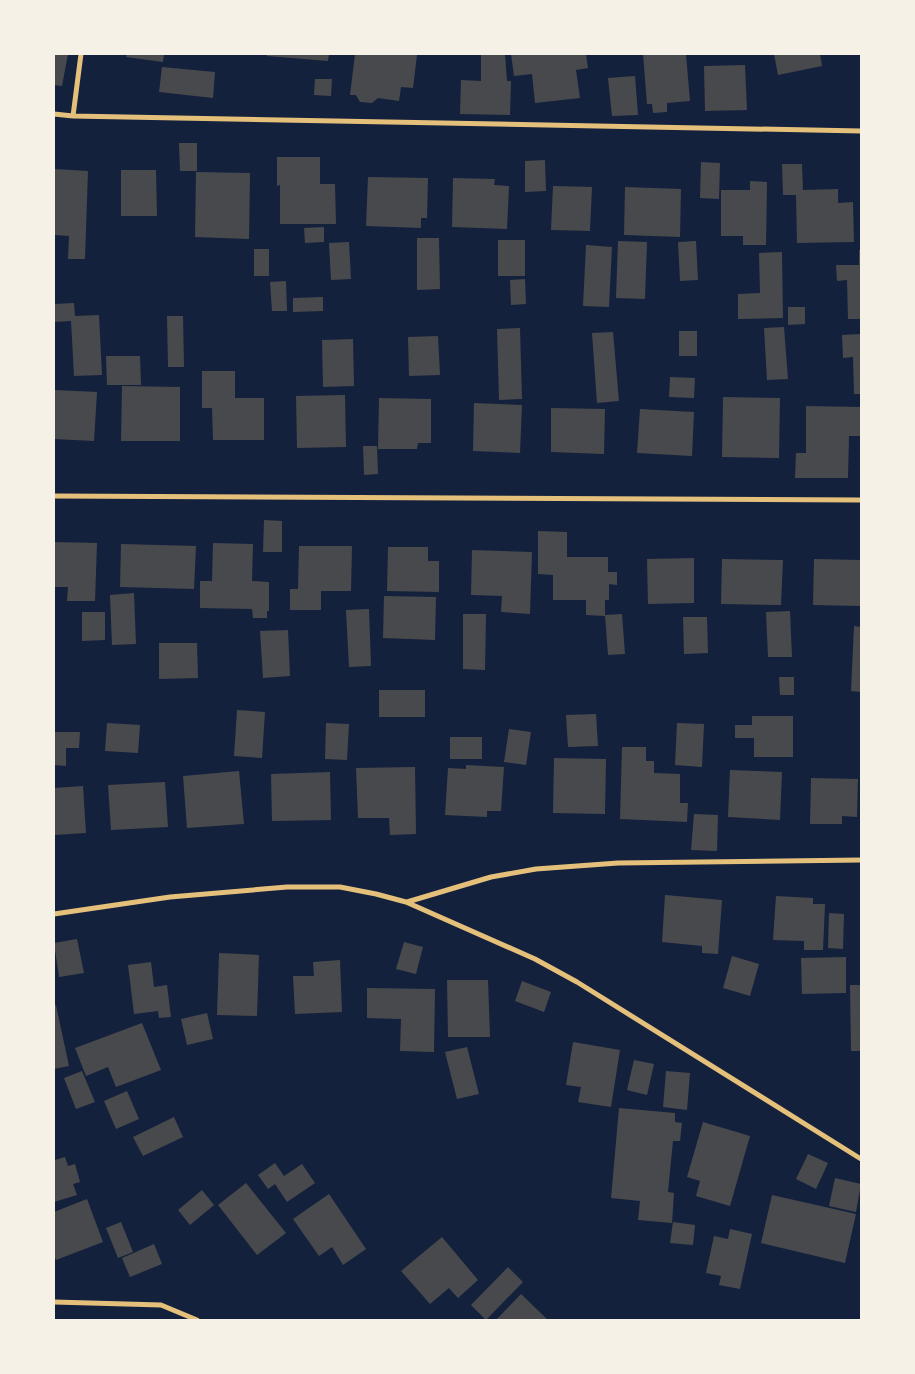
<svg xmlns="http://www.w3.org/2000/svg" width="915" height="1374" font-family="'Sofia Sans Condensed',sans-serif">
	<rect width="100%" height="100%" fill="#14213d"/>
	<path fill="#48494c" d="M54,54H68L62,86L54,85Z
		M127,54H164L163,62L126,57Z
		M267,54H329L328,61L267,56Z
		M355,54L417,55L413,88L401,87L399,101L378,98L372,103L360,102L356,95H350Z
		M481,54H505L507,81H511L510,115L460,114L461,80L481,81Z
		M511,54H586L588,68L576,70L580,98L535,103L532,74L514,76Z
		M643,54H686L690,101L667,103V112L653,113L652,104H647Z
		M774,54H820L822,66L778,75Z
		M745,65L747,110L705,111L704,66Z
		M162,67L215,72L213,98L159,92Z
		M635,76L638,115L612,116L608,78Z
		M315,79H332L331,96L314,95Z
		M179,143H197V171H180Z
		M277,157H320V184H335L336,224H280V185L277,186Z
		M545,160L546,191L525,192V161Z
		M701,162L720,163L719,199L700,198Z
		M782,164H802L803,190L838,189V203L853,202L854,242L797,243L796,195H783Z
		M54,169L88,171L85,259H68L69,236L54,235Z
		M121,170H156L157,216H121Z
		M196,172L250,173L249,239L195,237Z
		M368,177L428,178L427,218H421V228L366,226Z
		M453,178L495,179L494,185L509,186L507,229L452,227Z
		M750,181L767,182L766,245H743V236H721V190H750Z
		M553,186L592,187L590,231L551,230Z
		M625,187L681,189L680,237L624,235Z
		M324,227V242L305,243L304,228Z
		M417,238H439L440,289L417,290Z
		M498,240H525V276H498Z
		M618,241L647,242L645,299L616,298Z
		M696,241L698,280L680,281L678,242Z
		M349,242L351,279L331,280L329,243Z
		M586,245L612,247L609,307L583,306Z
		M254,249H269V276H254Z
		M859,250H861V319H848L847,280L837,281L836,265H859Z
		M782,252L783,318L738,319V294L760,293L759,253Z
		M525,279L526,304L511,305L510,280Z
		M286,281L287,311H272L270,282Z
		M323,297V311L293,312V298Z
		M74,303L75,316L99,315L102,375L74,376L71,321L54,322V304Z
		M788,307H805V324L788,325Z
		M167,316H183L184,367H168Z
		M784,327L788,379L767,380L764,328Z
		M520,328L522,399L499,400L497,329Z
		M679,331H697V356H679Z
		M613,332L619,401L597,403L592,333Z
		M861,334V394H854L853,357L843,358L842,335Z
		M438,336L440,375L409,376L408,337Z
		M353,339L354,386L323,387L322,340Z
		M106,356H140L141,385H107Z
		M202,371H235V398H264V440H213L212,408H202Z
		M670,377L695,378L694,398L669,397Z
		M122,386L180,387V441H121Z
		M54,390L97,392L94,441L54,439Z
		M345,395L346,447L297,448L296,396Z
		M723,397L780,398L779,458L722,457Z
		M379,398L431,399V443H418L417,449H378Z
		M474,403L522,405L520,453L473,451Z
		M806,406L861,407V436H849L848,478H795L796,453H806Z
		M551,408L605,409L604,454L551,452Z
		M640,409L694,412L692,456L637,453Z
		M363,446H377L378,474L364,475Z
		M264,520L282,521V552H263Z
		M538,531L567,532V557H608V572H617V585L609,584V600H605V616L586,615V600H553V575L538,574Z
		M54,542L97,543L95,601H67L68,587H54Z
		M213,543L253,544L252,581L269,582V611H267V618H253L252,609L200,608V581H212Z
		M121,544L196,546L194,589L120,587Z
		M299,546H352L351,591H321V610H290V589H298Z
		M388,547H428V561H439V592L387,591Z
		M472,550L532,552L530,614L501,612L502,596L471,595Z
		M694,558V603L648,604L647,559Z
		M722,559L783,560L781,605L721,604Z
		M814,559L861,560V606L813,605Z
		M134,593L136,644L112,645L110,595Z
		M384,596L436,597L435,640L383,638Z
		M369,609L371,666L349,667L346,610Z
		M790,611L792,657H768L766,612Z
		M82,612H105V640L82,641Z
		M463,614H486L485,670L463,669Z
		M622,614L625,654L608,655L605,615Z
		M683,617H707L708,653L684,654Z
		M854,626L861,627V692L851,691Z
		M288,630L290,676L263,678L260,631Z
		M159,643H197L198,678L159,679Z
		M779,677H794V695H780Z
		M379,690H425V717H379Z
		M237,710L265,712L262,758L234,756Z
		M596,714L598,746L568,747L566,715Z
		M752,716H793V757H754V738H735V725H752Z
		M107,723L140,725L138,753L105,751Z
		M326,723L349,724L347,760L325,759Z
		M677,723L704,724L702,767L675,765Z
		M509,729L531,732L526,765L504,762Z
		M54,732H80L79,748H66V766L54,765Z
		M450,737H482V759H450Z
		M622,747H646V761H654V773L680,774V803H688L687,822L620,819Z
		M554,758L606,759L605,814L553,813Z
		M466,765L504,767L501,811H487V817L445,815L448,768L466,769Z
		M415,767L416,834L390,835L389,818H358L356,768Z
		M730,770L782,772L780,820L728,817Z
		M239,771L244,824L187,828L183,776Z
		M330,772L331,820L272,821L271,774Z
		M811,778L858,779L857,817L842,816V824H810Z
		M165,782L168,827L111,830L108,785Z
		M83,786L86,833L54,835V788Z
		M694,814L718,815L717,851L691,850Z
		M665,895L722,900L718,954L702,953V946L662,942Z
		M776,896L813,898V904H825L823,950H804V941L773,940Z
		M829,913L844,914L843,949L828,948Z
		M77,939L84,973L59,977L54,943Z
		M404,942L423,947L416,974L396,969Z
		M219,953L259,955L257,1016L217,1015Z
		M732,956L759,964L750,996L723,988Z
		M846,957V993L802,994L801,958Z
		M340,960L342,1012L295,1014L293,976H314L313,962Z
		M151,962L154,987L167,985L171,1017L159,1018L158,1011L134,1014L128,965Z
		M447,980H488L490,1037H448Z
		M522,981L551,992L544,1012L515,1001Z
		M850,985H861V1051H851Z
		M367,988L435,989L434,1052L400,1051L401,1019L367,1018Z
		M56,1005L69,1066L54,1069V1006Z
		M207,1013L213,1039L187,1045L181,1019Z
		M142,1023L161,1070L116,1087L108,1067L86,1076L75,1048Z
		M573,1042L620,1050L611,1107L578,1102L581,1087L566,1085Z
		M467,1047L479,1094L457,1099L445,1052Z
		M634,1060L654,1064L647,1095L627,1090Z
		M82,1071L95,1102L76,1109L64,1078Z
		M666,1071L690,1073L687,1110L663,1107Z
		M127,1091L139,1119L116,1129L104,1101Z
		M619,1108L675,1113V1122L682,1123L680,1141H673L668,1192L674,1193L672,1223L638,1220L640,1201L611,1198Z
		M174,1117L183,1137L143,1156L133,1137Z
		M703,1122L750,1136L730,1206L696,1196L700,1181L687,1177Z
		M808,1154L828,1163L816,1189L796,1179Z
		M54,1156L55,1160L65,1157L68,1166L75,1164L80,1182L73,1184L77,1195L54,1202Z
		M275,1163L284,1176L302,1164L315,1183L287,1202L275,1184L268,1189L258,1175Z
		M835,1178L861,1184L856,1212L829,1206Z
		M246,1183L286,1233L257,1255L218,1205Z
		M202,1190L214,1205L190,1225L178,1210Z
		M329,1194L366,1249L343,1265L332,1247L319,1256L293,1219Z
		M772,1195L856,1214L845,1263L761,1243Z
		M87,1199L103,1242L56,1260L54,1255V1212Z
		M121,1222L133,1252L118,1258L106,1228Z
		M673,1222L695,1225L693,1245L670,1243Z
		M730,1229L752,1234L740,1289L719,1285L721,1276L706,1273L714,1236L728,1239Z
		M442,1237L478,1280L458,1298L449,1288L430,1304L401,1271Z
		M154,1244L162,1264L130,1277L122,1258Z
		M508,1267L523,1282L486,1320L471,1305Z
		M521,1294L548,1320H496Z"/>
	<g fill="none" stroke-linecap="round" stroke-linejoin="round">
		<path stroke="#e5c07b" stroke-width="5" d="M54,114L73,116L861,131
			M73,116L81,54
			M54,496L861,500
			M407,902L491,877L536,869L618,863L861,860
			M54,914L170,897L287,887H340L376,894L406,902L535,959L577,982L861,1159
			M54,1302L161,1305L197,1320"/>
	</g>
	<rect width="915" height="1374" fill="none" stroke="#f6f1e7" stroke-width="110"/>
</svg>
